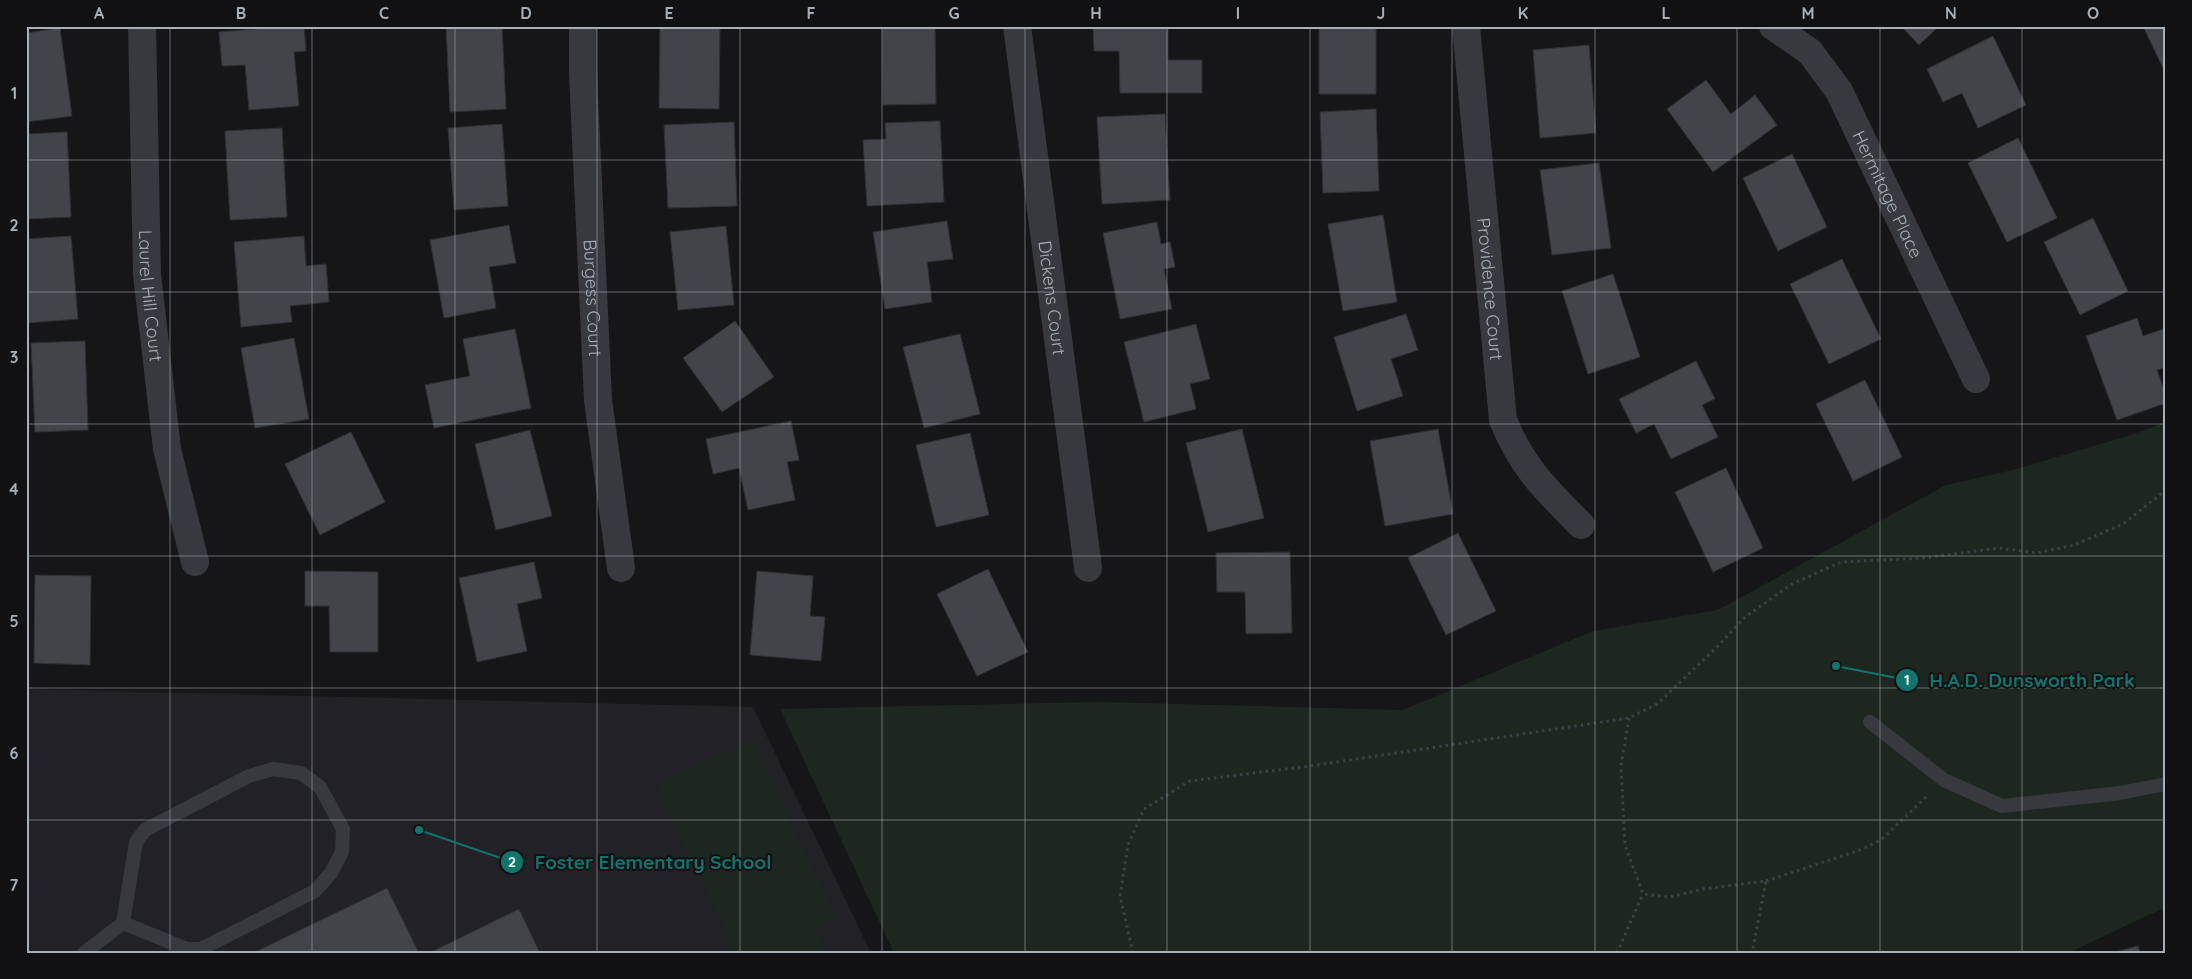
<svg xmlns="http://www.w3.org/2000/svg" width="2192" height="979" font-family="Quicksand,sans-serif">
	<rect width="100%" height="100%" fill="#161618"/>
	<path fill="#222226" d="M26,689L753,707L871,953H26Z"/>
	<path fill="#1e271f" d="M2166,422V907L2068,953H894L780,709L1100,702L1403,710L1593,631L1718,610L1946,485L2013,470L2131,435Z
		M752,740L836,918L815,929L826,953H736L657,786Z"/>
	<path fill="#424449" stroke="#303135" d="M291,26H304L306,51L294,52L299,106L249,110L245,65L222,66L219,32Z
		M446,26H502L506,109L450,112Z
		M660,26H720L719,109L659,108Z
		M882,26H935L936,104L883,105Z
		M1093,26H1168V60H1202V93H1120L1119,51H1094Z
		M1319,26H1376V94H1319Z
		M1901,26H1939L1919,45Z
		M2143,26H2166V66L2163,68Z
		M60,28L72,116L26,122V33Z
		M1993,36L2026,105L1978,128L1962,93L1943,102L1927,69Z
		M1589,45L1596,133L1540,138L1533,50Z
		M1706,80L1731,114L1755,95L1777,125L1713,172L1667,109Z
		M1376,109L1379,191L1323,193L1320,112Z
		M1165,114L1170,200L1102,204L1097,117Z
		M940,121L944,202L867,206L863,140L886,139L885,123Z
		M734,122L737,206L668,208L664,125Z
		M502,124L508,206L454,210L448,128Z
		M282,128L287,217L230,220L225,131Z
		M67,132L71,217L26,219V134Z
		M2018,138L2057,218L2007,242L1968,163Z
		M1792,154L1827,227L1778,251L1743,178Z
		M1599,163L1611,248L1552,255L1540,170Z
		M1383,215L1397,302L1343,311L1328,224Z
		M2093,218L2128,291L2080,315L2044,242Z
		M947,221L953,259L927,262L932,302L885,309L873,232Z
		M1157,222L1161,244L1170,242L1175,267L1164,269L1172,309L1120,319L1103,233Z
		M509,225L516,263L489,267L496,308L444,318L430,240Z
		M726,226L734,305L678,310L670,232Z
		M71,236L78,319L26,323V239Z
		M304,236L306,266L326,264L329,302L290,306L292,322L241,327L234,242Z
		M1842,259L1881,339L1829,364L1790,284Z
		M1613,274L1640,357L1588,374L1562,291Z
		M1406,314L1418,350L1391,359L1403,396L1357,411L1334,337Z
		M2137,318L2143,336L2164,329L2166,335V367L2157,370L2166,395V403L2117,420L2086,336Z
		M735,321L774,377L722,412L683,358Z
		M1196,324L1210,379L1190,384L1196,409L1144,422L1124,342Z
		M515,329L531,408L434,428L425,385L470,376L463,339Z
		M960,334L980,414L924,428L903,347Z
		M294,338L309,419L255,428L241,348Z
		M85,341L88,430L35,432L31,343Z
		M1696,361L1715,399L1702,405L1718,437L1671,459L1654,424L1636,433L1619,399Z
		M1865,380L1902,457L1853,481L1816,404Z
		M791,421L799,460L787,462L795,500L748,510L739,468L713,474L706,439Z
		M1242,429L1264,518L1208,532L1186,443Z
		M1438,429L1453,514L1385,526L1370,441Z
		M530,430L552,516L496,530L475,444Z
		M351,432L385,502L320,535L285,464Z
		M970,433L989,515L936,527L916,445Z
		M1726,468L1763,548L1713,572L1675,492Z
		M1458,533L1496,611L1446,635L1408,558Z
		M1290,552L1292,633L1246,634L1245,592H1217L1216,553Z
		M534,562L542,598L517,604L527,651L477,662L459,578Z
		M988,569L1028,652L977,676L937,594Z
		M305,571L378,572V652H330L329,606H305Z
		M757,571L813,576L810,616L825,617L821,661L750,655Z
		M35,575L91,576L90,665L34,663Z
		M387,888L419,953H253Z
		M519,909L540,953H429Z
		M2138,946L2140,953H2111Z"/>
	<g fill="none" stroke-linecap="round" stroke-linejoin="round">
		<path stroke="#3d4045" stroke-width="3" stroke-dasharray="2.5 4" stroke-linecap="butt" d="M1629,718L1621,766L1625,845L1643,894L1670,897L1703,889L1766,881L1752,953
			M1766,881L1860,850L1881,840L1926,797
			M1133,953L1120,896L1128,845L1144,809L1190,781L1310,766L1629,718L1657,704L1716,648L1745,617L1792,584L1841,562L1923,558L1999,548L2037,553L2074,545L2123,524L2166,490
			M1617,953L1643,894"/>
		<path stroke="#37393e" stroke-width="14" d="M1870,722L1944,780L2002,806L2120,793L2166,784
			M84,953L123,923L136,842L145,830L249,776L273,769L301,773L320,787L343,829L342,852L331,873L315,891L201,949H187L123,923"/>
		<g stroke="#37393e" stroke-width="28">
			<path id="s1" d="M142,26L147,274L167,449L195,562"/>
			<path id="s2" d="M583,26V74L598,400L621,568"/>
			<path id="s3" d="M1017,26L1088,568"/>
			<path id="s4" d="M1466,26L1503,420C1522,467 1546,490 1581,525"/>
			<path id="s5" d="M1773,26L1810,52L1839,91L1976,379"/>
		</g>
	</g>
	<path fill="none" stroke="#a8afb9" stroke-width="1" stroke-opacity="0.55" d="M170,26V953M312,26V953M455,26V953M597,26V953M740,26V953M882,26V953M1025,26V953M1167,26V953M1310,26V953M1452,26V953M1595,26V953M1737,26V953M1880,26V953M2022,26V953M26,160H2166M26,292H2166M26,424H2166M26,556H2166M26,688H2166M26,820H2166"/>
	<g text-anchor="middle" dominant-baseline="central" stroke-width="4" stroke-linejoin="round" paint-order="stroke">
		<g font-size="18" fill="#a8afb9" stroke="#111113">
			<text stroke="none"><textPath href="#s5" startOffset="208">Hermitage Place</textPath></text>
			<text stroke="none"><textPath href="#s4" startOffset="264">Providence Court</textPath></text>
			<text stroke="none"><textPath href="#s1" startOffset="270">Laurel Hill Court</textPath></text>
			<text stroke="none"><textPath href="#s3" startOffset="274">Dickens Court</textPath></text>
			<text stroke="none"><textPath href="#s2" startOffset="272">Burgess Court</textPath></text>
		</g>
	</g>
	<path fill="none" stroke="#0f766e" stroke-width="2" d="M1836 666L1907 680M419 830L512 862"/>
	<g fill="#0f766e" stroke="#111113" stroke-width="2">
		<circle cx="1836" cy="666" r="5"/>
		<circle cx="419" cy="830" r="5"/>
		<circle cx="1907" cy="680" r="12"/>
		<circle cx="512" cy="862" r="12"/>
	</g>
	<g font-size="15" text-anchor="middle" font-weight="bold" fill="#fff">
		<text x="1907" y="685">1</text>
		<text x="512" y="867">2</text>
	</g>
	<g font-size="19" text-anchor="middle" font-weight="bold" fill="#0f766e" stroke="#111113" stroke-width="4" stroke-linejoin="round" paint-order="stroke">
		<text x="2032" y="687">H.A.D. Dunsworth Park</text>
		<text x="653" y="869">Foster Elementary School</text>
	</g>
	<rect width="2192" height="979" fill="none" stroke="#111113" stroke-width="55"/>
	<rect x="28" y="28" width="2136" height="924" fill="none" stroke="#a8afb9" stroke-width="2"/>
	<g font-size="16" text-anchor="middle" font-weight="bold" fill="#a8afb9">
		<text x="99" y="19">A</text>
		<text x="241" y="19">B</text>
		<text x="384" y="19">C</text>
		<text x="526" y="19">D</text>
		<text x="669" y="19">E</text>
		<text x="811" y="19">F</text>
		<text x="954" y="19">G</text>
		<text x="1096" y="19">H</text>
		<text x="1238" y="19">I</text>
		<text x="1381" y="19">J</text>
		<text x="1523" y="19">K</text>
		<text x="1666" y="19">L</text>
		<text x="1808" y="19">M</text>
		<text x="1951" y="19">N</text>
		<text x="2093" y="19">O</text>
		<text x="14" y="99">1</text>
		<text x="14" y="231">2</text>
		<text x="14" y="363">3</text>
		<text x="14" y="495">4</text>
		<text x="14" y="627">5</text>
		<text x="14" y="759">6</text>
		<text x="14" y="891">7</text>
	</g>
</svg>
